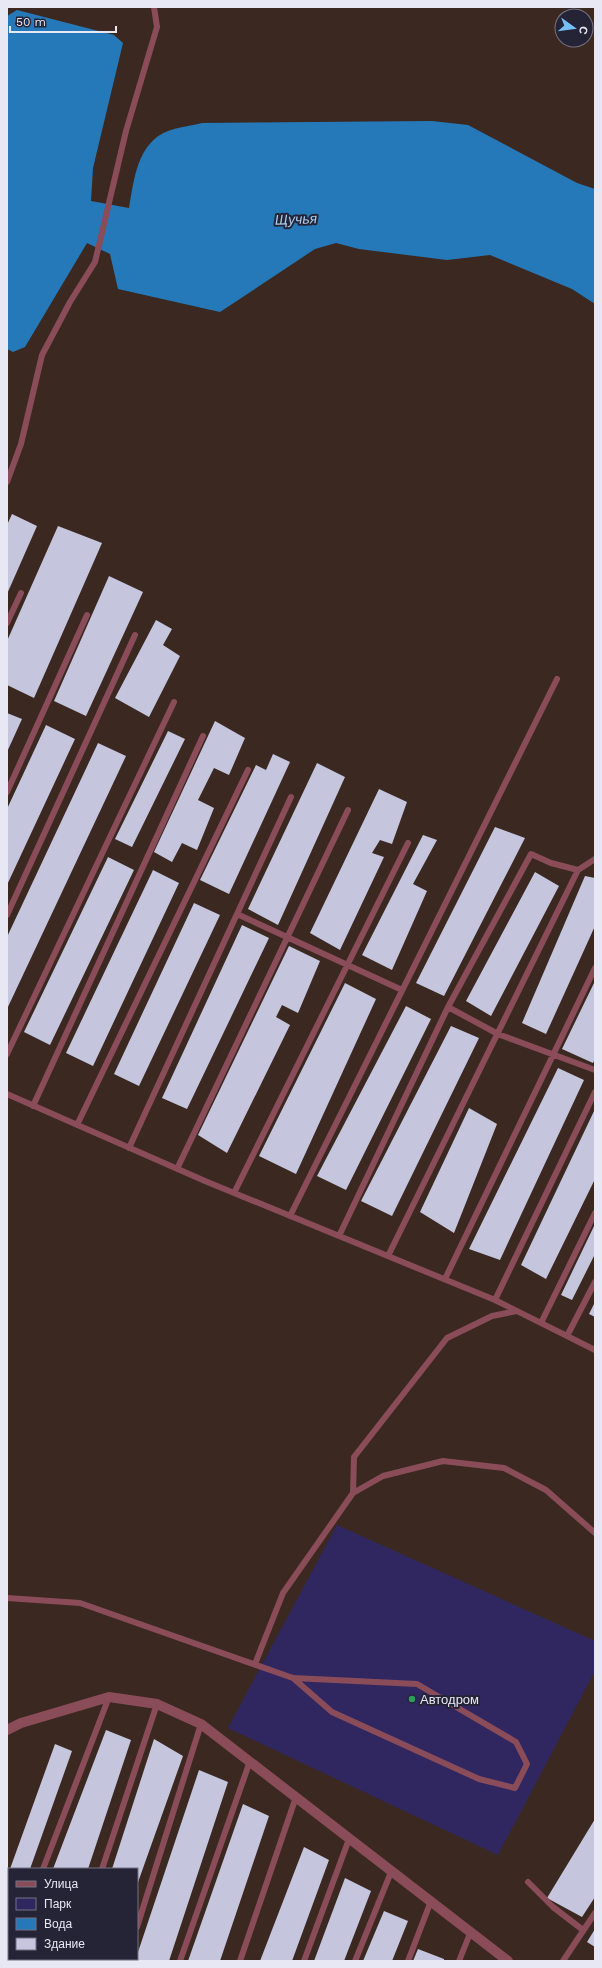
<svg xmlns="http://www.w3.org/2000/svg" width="602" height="1968" font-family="'Work Sans',sans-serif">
	<rect width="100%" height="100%" fill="#252437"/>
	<path fill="#3b2921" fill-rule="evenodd" d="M7,7H595V1961H7ZM562,16H586V40H562ZM9,1869H137V1959H9Z"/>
	<path fill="#302761" d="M337,1525L595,1641V1671L498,1855L228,1728Z"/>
	<path fill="#2579b9" d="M17,10L114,35L123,43L93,168L91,201L129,208C134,180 137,143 168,131C178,127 191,126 202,123L432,121L468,125L577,183L595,189V304L572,289L490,255L447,260L359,249L336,243L315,249L220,312L118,289L110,254L87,243L25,347L13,352L7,349V16Z"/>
	<path fill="#c5c5de" d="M12,514L37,526L7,594V525Z
		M58,526L102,543L34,698L7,685V641Z
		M109,576L143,592L86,716L54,701Z
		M156,620L172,629L163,645L180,656L149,717L115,698Z
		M7,713L22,719L7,752Z
		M215,721L245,738L229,775L214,768L198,800L214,808L197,850L182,843L172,862L154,852Z
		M46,725L75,739L7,885V809Z
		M168,731L185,739L132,847L115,839Z
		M98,743L126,756L7,1009V937Z
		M273,754L290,762L229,894L200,880L256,765L266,770Z
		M317,763L345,777L278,925L248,909Z
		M379,789L407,802L392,844L380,840L372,853L384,857L340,950L310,933Z
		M495,827L525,838L444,996L416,983Z
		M423,835L437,840L413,884L427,891L392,970L362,955Z
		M108,857L134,870L50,1045L24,1032Z
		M153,870L179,883L93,1066L66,1053Z
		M535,872L559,886L491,1016L466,1001Z
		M585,876L595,878V926L546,1034L522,1023Z
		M194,903L220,915L139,1086L114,1074Z
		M242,925L269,938L187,1109L162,1098Z
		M289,946L320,961L298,1013L282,1005L276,1017L290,1025L227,1153L198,1135Z
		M595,981V1059L593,1063L562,1049Z
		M345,983L376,999L296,1174L259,1156Z
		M406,1006L431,1019L346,1190L317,1176Z
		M451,1026L479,1038L392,1216L361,1201Z
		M558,1068L584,1080L500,1260L469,1249Z
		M469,1108L497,1124L454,1233L420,1212Z
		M595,1109V1179L546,1279L521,1265Z
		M595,1224V1254L572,1300L561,1295Z
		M595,1302V1317L589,1314Z
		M106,1730L131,1740L88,1869H53Z
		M154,1739L183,1756L137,1885V1869H112Z
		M55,1744L72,1751L30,1869H10Z
		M199,1770L228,1782L169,1961H135Z
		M243,1804L269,1816L220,1961H188Z
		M595,1819V1897L582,1917L547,1898Z
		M304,1847L329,1860L292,1961H260Z
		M9,1873V1920L7,1919V1878Z
		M345,1878L371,1891L344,1961H314Z
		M384,1911L408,1921L392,1961H363Z
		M595,1929V1947L587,1942Z
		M418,1949L444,1959V1961H413Z"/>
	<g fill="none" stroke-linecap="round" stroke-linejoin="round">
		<path stroke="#8a4c58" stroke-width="6" d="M7,482L21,444L42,355L70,302L95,262L126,131L157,27L154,7
			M7,623L21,593
			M7,792L87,615
			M237,914L402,990
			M7,915L135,635
			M448,1007L498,1034L595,1070
			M7,1054L174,702
			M7,1094L205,1181L495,1300L595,1350
			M33,1106L203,736
			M77,1125L248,770
			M129,1148L291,797
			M177,1169L348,810
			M234,1193L408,843
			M290,1216L557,679
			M339,1236L448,1007L531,854L551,863L578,870L595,859
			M388,1256L578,870
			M445,1279L595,968
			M495,1300L595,1092
			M541,1323L595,1213
			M567,1336L595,1282
			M353,1493L383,1476L443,1461L504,1468L546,1490L595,1533
			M7,1598L80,1603L293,1678L417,1684L516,1742L527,1764L515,1788L479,1779L332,1712L293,1678
			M255,1664L283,1593L353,1493L354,1457L447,1338L492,1316L517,1311
			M43,1869L109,1697
			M102,1869L157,1704
			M528,1882L553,1907L583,1930
			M137,1927L201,1724
			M122,1961L124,1959
			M180,1961L250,1761
			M240,1961L296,1797
			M304,1961L349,1839
			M355,1961L391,1872
			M408,1961L431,1901
			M459,1961L471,1931
			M563,1961L595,1913"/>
		<path stroke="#8a4c58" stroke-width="10" d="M7,1730L21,1723L109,1697L157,1704L201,1724L508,1961"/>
	</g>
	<circle fill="#2e9e5b" stroke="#252437" stroke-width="1.5" cx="412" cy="1699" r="4"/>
	<g text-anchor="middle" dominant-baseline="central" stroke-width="4" stroke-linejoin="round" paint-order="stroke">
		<g font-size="13" fill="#e8e8f5" stroke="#252437" text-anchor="start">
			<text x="420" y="1699">Автодром</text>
		</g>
		<g font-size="14" font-style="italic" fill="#a9cff1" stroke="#252437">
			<text transform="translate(296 219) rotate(-2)">Щучья</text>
		</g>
	</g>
	<rect width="602" height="1968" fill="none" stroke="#e8e8f5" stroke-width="16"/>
	<rect x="8" y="1868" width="130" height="92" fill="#252437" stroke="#737283"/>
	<rect x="16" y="1881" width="20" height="6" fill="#8a4c58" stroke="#737283"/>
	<text x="44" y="1888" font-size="12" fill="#e8e8f5">Улица</text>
	<rect x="16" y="1898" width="20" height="12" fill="#302761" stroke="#737283"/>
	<text x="44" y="1908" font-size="12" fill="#e8e8f5">Парк</text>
	<rect x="16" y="1918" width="20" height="12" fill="#2579b9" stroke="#737283"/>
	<text x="44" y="1928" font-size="12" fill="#e8e8f5">Вода</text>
	<rect x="16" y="1938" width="20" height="12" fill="#c5c5de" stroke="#737283"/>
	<text x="44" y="1948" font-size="12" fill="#e8e8f5">Здание</text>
	<g transform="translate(574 28) rotate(104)"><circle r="19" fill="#252437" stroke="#737283"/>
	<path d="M0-3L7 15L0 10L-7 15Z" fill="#74c0f6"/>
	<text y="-6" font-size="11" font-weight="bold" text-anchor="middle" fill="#e8e8f5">С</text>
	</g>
	<path d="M10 26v6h106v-6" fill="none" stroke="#e8e8f5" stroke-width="2"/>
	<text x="16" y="26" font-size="12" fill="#e8e8f5" stroke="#252437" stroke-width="3" paint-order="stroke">50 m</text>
</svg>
